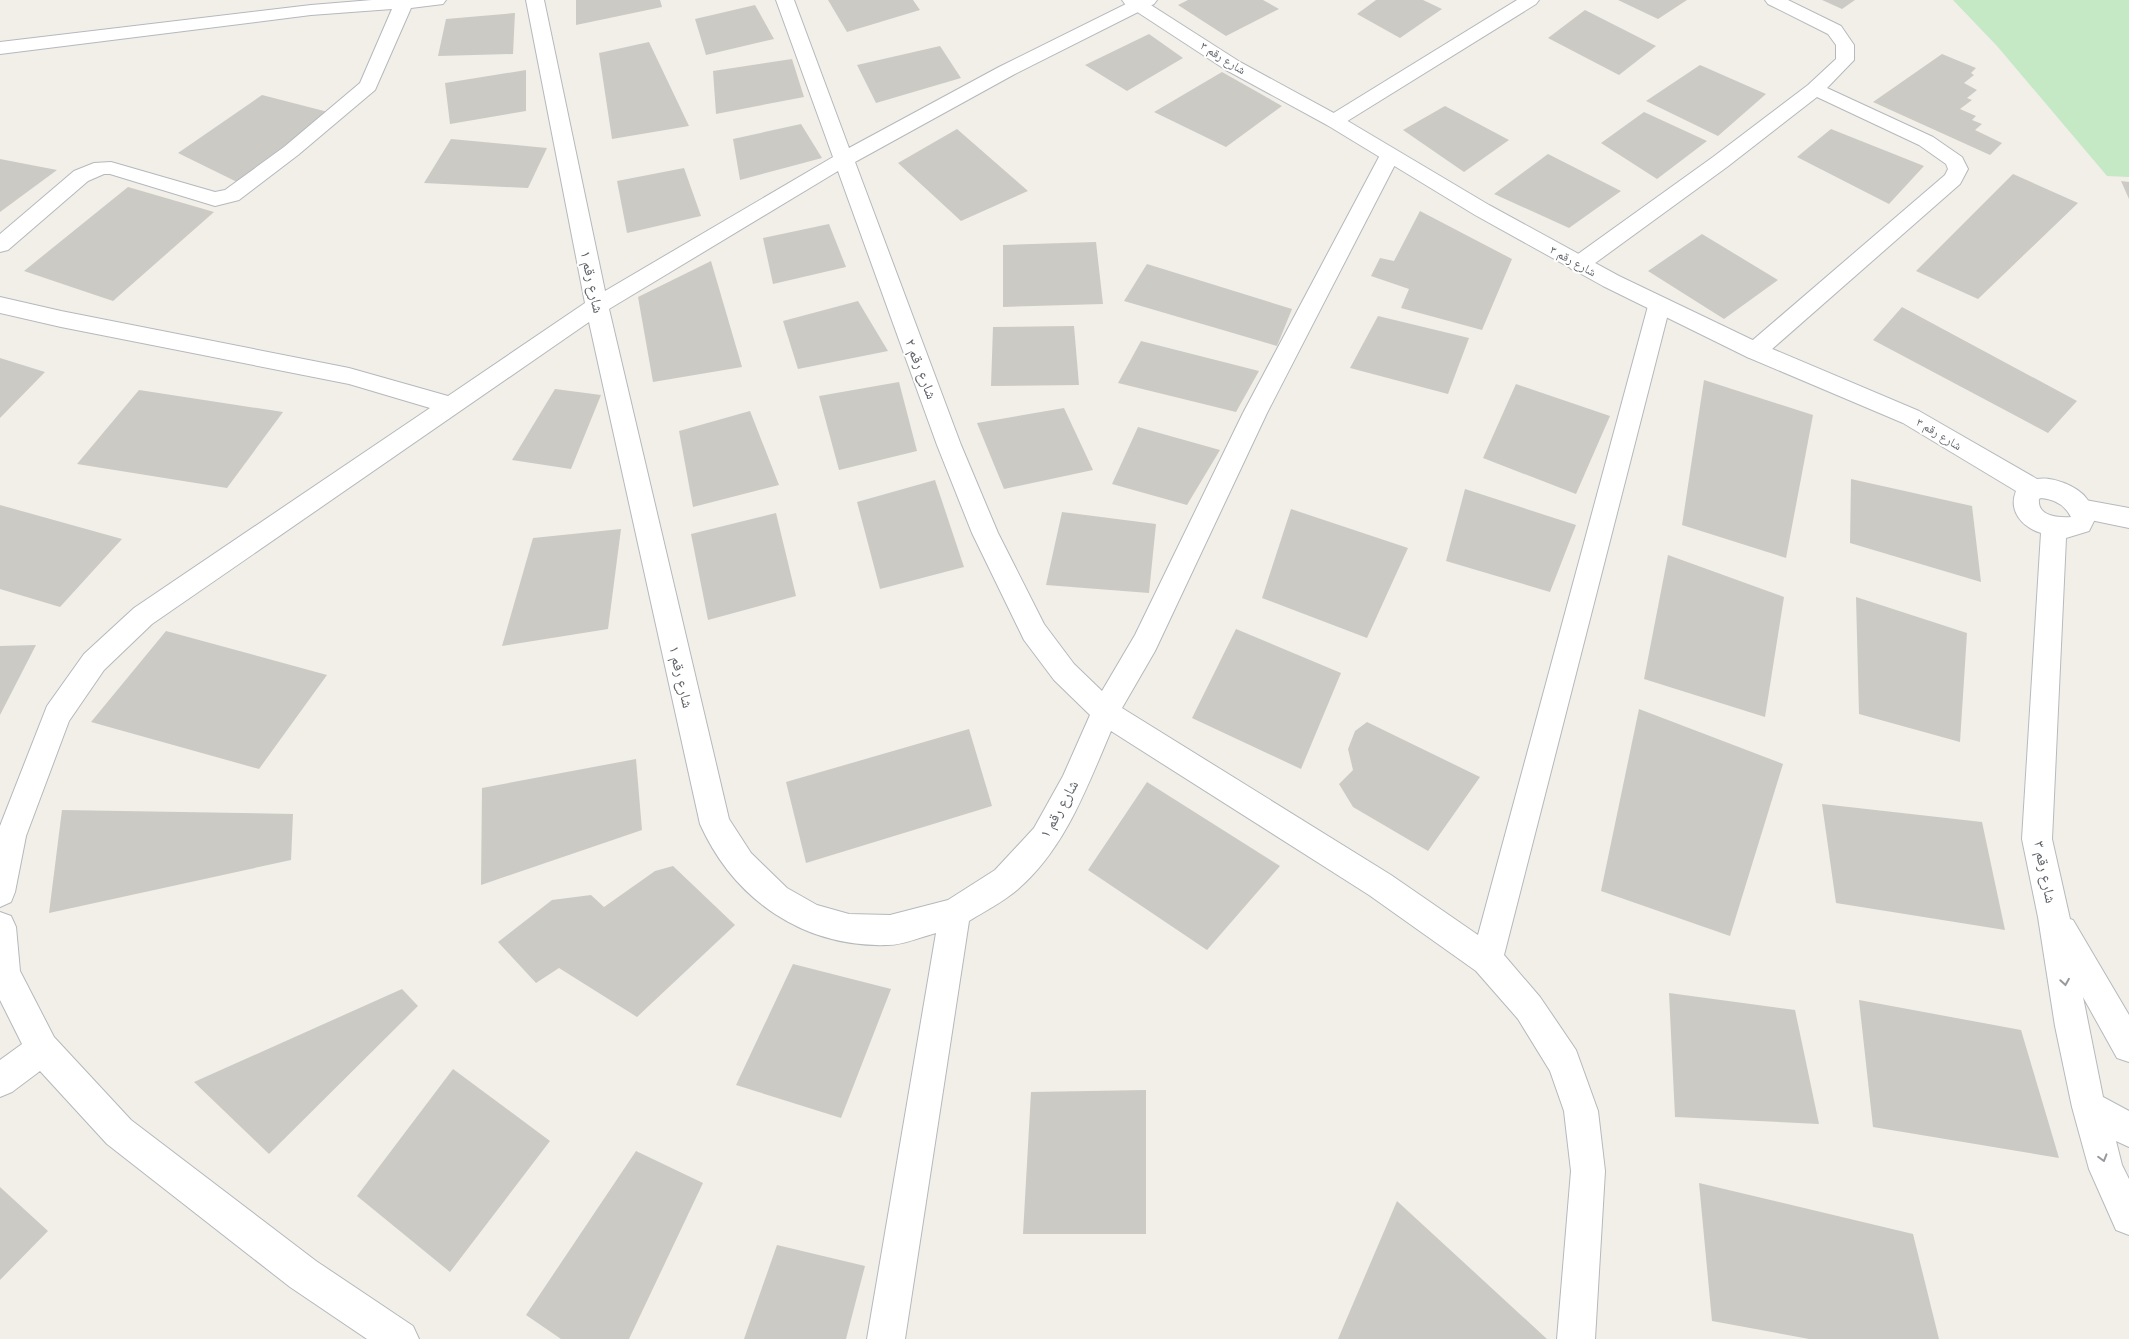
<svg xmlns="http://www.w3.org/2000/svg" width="2129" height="1339" font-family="'DM Sans','Noto Naskh Arabic',sans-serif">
	<rect width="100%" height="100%" fill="#f1efe8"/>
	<path fill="#c5e8c5" d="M1953,0H2129V177L2107,176L1997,46Z"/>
	<path fill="#cccac5" d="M576,0H660L662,7L576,25Z
		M828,0H913L920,10L847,32Z
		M1188,0H1263L1279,9L1226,36L1178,5Z
		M1376,0H1423L1442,9L1400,38L1357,14Z
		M1618,0H1687L1658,19Z
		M1822,0H1855L1842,9Z
		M755,5L774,39L706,55L695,19Z
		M1585,10L1656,46L1619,75L1548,38Z
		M515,13L513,54L438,56L446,19Z
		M1149,34L1183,58L1127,91L1085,65Z
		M649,42L689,126L612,139L599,53Z
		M940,46L961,78L876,103L857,65Z
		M1942,54L1976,68L1971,73L1974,75L1964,83L1977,90L1967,98L1972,100L1960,109L1976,116L1972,120L1982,124L1975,130L2002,143L1990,155L1873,102Z
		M792,59L804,97L716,114L713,71Z
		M1700,65L1766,94L1718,136L1646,101Z
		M526,70V111L450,124L445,83Z
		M1222,72L1282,106L1226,147L1154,112Z
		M262,95L328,112L237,182L178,153Z
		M1445,106L1509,140L1464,172L1403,130Z
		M1644,112L1707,141L1657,179L1601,143Z
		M801,124L822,158L740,180L733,139Z
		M957,129L1028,191L961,221L898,163Z
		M1831,129L1924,166L1889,204L1797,157Z
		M451,139L547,148L528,188L424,183Z
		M1548,154L1621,191L1569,228L1494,194Z
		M0,159L57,170L0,212Z
		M684,168L701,216L627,233L617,181Z
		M2013,174L2078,203L1978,299L1916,271Z
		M2121,181L2129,182V199Z
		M128,187L214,212L113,301L24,271Z
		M1420,211L1512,259L1482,330L1401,308L1409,289L1371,276L1380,258L1394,261Z
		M829,224L846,267L773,284L763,238Z
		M1702,234L1778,280L1724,319L1648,271Z
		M1096,242L1103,304L1003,307V245Z
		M711,261L742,367L653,382L638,297Z
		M1147,264L1292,309L1277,346L1124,301Z
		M858,301L888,351L798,369L783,321Z
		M1902,307L2077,401L2048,433L1873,340Z
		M1378,316L1469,338L1448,394L1350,368Z
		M1074,326L1079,385L991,386L993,327Z
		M1141,341L1259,371L1236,412L1118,383Z
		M0,358L45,372L0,418Z
		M1704,380L1813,415L1786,558L1682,525Z
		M899,382L917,451L839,470L819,396Z
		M1516,384L1610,416L1576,494L1483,458Z
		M555,389L601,395L571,469L512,460Z
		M139,390L283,412L227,488L77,464Z
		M1064,408L1093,470L1004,489L977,423Z
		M750,411L779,485L693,507L679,431Z
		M1138,427L1220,450L1187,505L1112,484Z
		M1851,479L1972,506L1981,582L1850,543Z
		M935,480L964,567L880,589L857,502Z
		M1465,489L1576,525L1550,592L1446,561Z
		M0,505L122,539L60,607L0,589Z
		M1291,509L1408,548L1367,638L1262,598Z
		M1062,512L1156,524L1149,593L1046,585Z
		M776,513L796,596L708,620L691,534Z
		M621,529L608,629L502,646L533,538Z
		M1668,555L1784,597L1765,717L1644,679Z
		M1856,597L1967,633L1960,742L1859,714Z
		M1236,629L1341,673L1301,769L1192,718Z
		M166,631L327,675L259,769L91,722Z
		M36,645L0,715V646Z
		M1639,709L1783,764L1730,936L1601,891Z
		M1367,722L1480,777L1428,851L1353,807L1339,784L1353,770L1348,749L1355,731Z
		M969,729L992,806L806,863L786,782Z
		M636,759L642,830L481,885L482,788Z
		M1147,782L1280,866L1207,950L1088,870Z
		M1822,804L1982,822L2005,930L1836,903Z
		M62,810L293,814L291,860L49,913Z
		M673,866L735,925L637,1017L559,968L536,983L498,942L552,900L591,895L604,907L655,871Z
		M793,964L891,989L841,1118L736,1085Z
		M402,989L418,1006L269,1154L194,1082Z
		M1669,993L1795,1010L1819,1124L1675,1117Z
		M1859,1000L2021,1030L2059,1158L1873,1127Z
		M453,1069L550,1141L450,1272L357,1196Z
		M1146,1090V1234H1023L1031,1092Z
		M636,1151L703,1183L629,1339H561L526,1315Z
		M1699,1183L1913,1234L1939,1339H1809L1712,1321Z
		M0,1187L48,1231L0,1280Z
		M1397,1201L1547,1339H1338Z
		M777,1245L865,1266L846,1339H744Z"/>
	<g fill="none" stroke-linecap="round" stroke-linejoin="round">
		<g stroke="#b5b8bc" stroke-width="2">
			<path id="street" d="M372,0H446L443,4L411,8L375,90L298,155L239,200L215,206L110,174H104L88,181L8,250L0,252V234L74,171L94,163L111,162L215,192L225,190L284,147L360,83L392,9L311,15L0,54V42L311,5Z
				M526,0H544L605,291L833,157L776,0H794L849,148L999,67L1134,0H1157L1154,4L1013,75L855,162L961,445L998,533L1044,624L1074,664L1102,691L1135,635L1243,413L1380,155L1383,151L1390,149L1397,151L1400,155L1267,413L1155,651L1122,708L1391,875L1478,935L1648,306L1651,301L1659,298L1667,301L1670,306L1504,955L1540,997L1576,1050L1598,1111L1605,1171L1595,1339H1557L1571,1171L1564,1111L1550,1071L1518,1019L1476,971L1369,895L1111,731C1087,787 1065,849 1017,890C1003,902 985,911 969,921L905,1339H867L936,933C921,937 903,945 888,945C804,948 734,900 700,824L589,322L152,624L104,670L69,721L26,836L15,892L11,902L0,907V826L47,706L84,654L134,608L430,408L349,384L61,327L0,313V297L61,311L349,368L448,396L585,303ZM838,171L937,445L972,533L1024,640L1054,680L1090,715L1063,776L1034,828L995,870L948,900L890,915L849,914L817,905L787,888L751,853L729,819L609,309Z
				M1517,0H1539L1536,4L1341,125L1334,127L1327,125L1324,121L1327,117Z
				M1765,0H1788L1841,26L1854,45V60L1827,88L1933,137L1962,157L1968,169L1960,184L1763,357L1755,359L1747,357L1744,351L1747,345L1945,175L1948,169L1946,164L1919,145L1817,97L1727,167L1587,269L1579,271L1571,269L1568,264L1571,259L1713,157L1808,85L1836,59V45L1828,34L1768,4Z
				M2080,499L2129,508V528L2071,516L2067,509L2071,502Z
				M0,912L11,916L16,927L20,971L54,1037L131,1120L316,1261L413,1326L419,1339H367L290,1287L107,1144L40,1071L12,1092L0,1097V1060L22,1044L0,1000Z"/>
		</g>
		<g stroke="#b6babf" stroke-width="2">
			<path id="secondary" d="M1122,0H1143L1240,62L1341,117L1489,205L1619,276L1763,345L1919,411L2037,479C2052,476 2078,486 2087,499C2091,505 2093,511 2096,517L2089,531L2066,538L2052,839L2070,919L2073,920L2129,1015V1062L2117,1058L2083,997L2103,1097L2129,1111V1147L2116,1141L2122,1165L2129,1179V1235L2116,1230L2089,1169L2072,1107L2055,1026L2038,917L2022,839L2041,533C2022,527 2008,511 2016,491L1903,423L1747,357L1603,286L1475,215L1327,125L1226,70L1125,4ZM2041,498C2054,499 2065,505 2071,517C2057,518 2037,516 2039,499Z"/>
		</g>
		<use href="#street" fill="#fff" fill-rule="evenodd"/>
		<use href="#secondary" fill="#fff" fill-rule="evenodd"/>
	</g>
	<defs><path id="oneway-chevron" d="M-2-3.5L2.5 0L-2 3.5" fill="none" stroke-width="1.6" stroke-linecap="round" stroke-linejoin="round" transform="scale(1.25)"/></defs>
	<g stroke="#979a9d">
		<use href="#oneway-chevron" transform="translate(2065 982) rotate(81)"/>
		<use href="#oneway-chevron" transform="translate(2103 1158) rotate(74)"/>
	</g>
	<g text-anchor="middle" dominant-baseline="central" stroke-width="4" stroke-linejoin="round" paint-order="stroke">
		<g font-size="12" fill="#5f6368" stroke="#fff">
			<text transform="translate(1223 58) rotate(32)">شارع رقم ٣</text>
			<text transform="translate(1573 261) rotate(29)">شارع رقم ٣</text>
			<text transform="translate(1939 434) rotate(31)">شارع رقم ٣</text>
		</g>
		<g font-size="15" fill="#5f6368" stroke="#fff">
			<text transform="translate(592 282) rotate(78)">شارع رقم ١</text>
			<text transform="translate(921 369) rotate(69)">شارع رقم ٢</text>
			<text transform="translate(681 677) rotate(77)">شارع رقم ١</text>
			<text transform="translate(1059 809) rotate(-61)">شارع رقم ١</text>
			<text transform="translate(2045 872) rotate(79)">شارع رقم ٣</text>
		</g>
	</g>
</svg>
